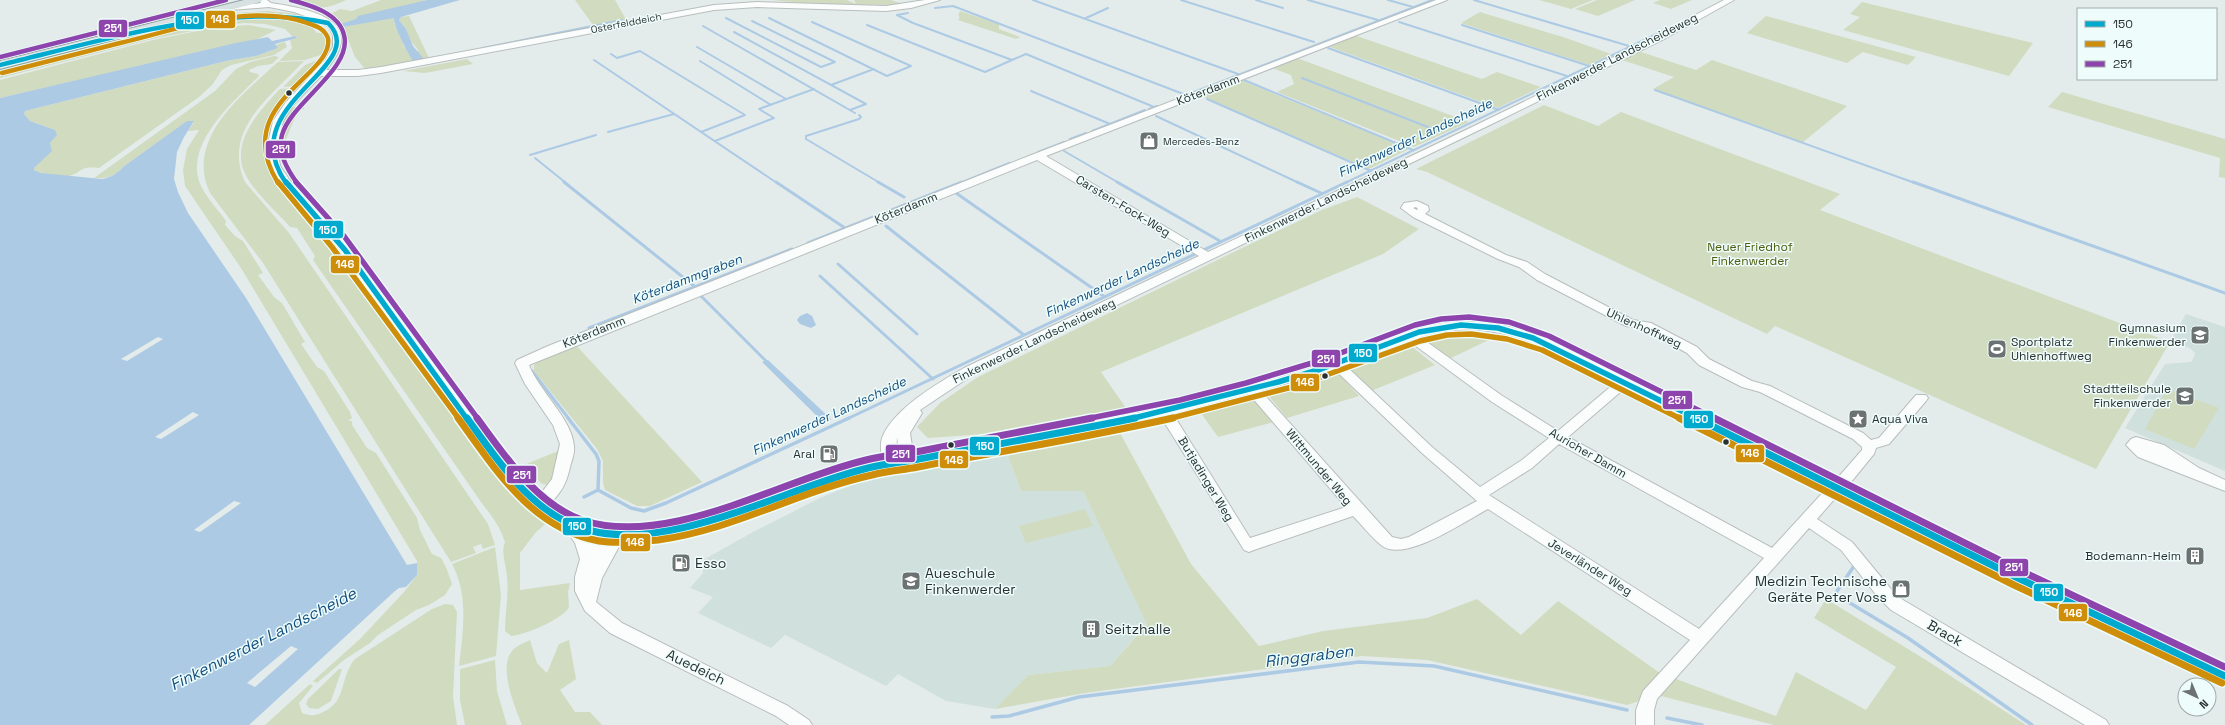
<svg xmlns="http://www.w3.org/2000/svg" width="2225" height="725" font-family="'Space Grotesk',sans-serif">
	<rect width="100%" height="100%" fill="#e4eceb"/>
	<path fill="#cfe0dd" d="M2186,314L2225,327V471L2125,428L2165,364L2191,362L2194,357L2195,353L2190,348L2170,342Z
		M999,451L1007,453L1021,491H1083L1147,623L1110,666L1028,675L995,709L946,701L898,674L886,686L785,635L771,648L698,613L713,597L690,588L703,573V560L753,532L820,498L869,478L893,471Z"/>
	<path fill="#d1dbc0" d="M290,0H346C330,8 305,14 290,0Z
		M381,0H427L340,24L329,15L340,9L352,11Z
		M575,0H615L627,21L603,26L366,70L355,57L343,27L394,17C393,28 402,36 404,47L419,51L410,40L406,29L399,20L401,17L409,16L429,58L593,25Z
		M772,0H847L856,4L854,0H891L905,5L811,4Z
		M1539,0H1593L1571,9Z
		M1597,0H1635L1598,16L1575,9Z
		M1660,0H1692L1671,9L1653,3Z
		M1862,2L2033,43L2009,76L1843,30L1860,17L1850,14Z
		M268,11C286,13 307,13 322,23L313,29L317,33H329C333,39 332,46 330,52L305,60L279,61L292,48L290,40L297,38L295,36H292L285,29L265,24L244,23L218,26L152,39L0,78V69L199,18L235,13Z
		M960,11L999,24V29L1020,37L1016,39L958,20L960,17L958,16Z
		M1480,12L1566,38L1611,54L1589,65L1461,23Z
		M1766,16L1916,57L1908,65L1863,52L1847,63L1747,33Z
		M248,25L276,30L256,40L0,98V80L153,40L212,28Z
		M1354,35L1482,79L1497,72L1541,87L1498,108L1327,46Z
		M285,42L287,47L274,55L231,65L222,70L212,85L199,97L99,168C78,166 84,172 69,176C60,178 43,174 34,170V168L51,151L50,143L55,137V130L30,121L24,114L25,111L226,61L256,56L278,48L275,45Z
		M1638,51L1696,70L1712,60L1847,106L1802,143L1653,89L1674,77L1622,60Z
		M274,56L279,57L272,64L258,66L249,70L250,72L258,74L259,76C234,101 182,145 201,186C207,198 218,210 226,221L225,225L235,236L243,241L263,273L258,275L274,297L282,303L305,342L301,344L317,367L324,371L350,412L352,418L348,421H352V425L367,448L376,453L417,518L420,530L432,554L441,558L446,567L452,584L445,595L429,605L416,610L378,635L370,643L344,660L317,683L313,681L360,639L404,592L417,575V561L241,268L185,186L183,170L187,149L199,130L188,131L194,122H187L123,167C116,176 106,179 94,178L215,91L236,69L250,62Z
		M1297,58L1469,122L1414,147L1277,92L1294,84L1291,75L1272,68Z
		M467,59L473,64L425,73L403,71Z
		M318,60L321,63L299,86L283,87L305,65Z
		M304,61C273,95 221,129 245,182L289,233L488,524L495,545L483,549L481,544L473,547L476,553L451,562L263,263L210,193C184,139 243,94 278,62Z
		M1241,80L1409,149L1369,169L1201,96L1232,83H1238Z
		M296,88L289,96H292C276,115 262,136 269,162C276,190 305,205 321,227C379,303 433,382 489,458L515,488L550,520L536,532L520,553V590L570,583L568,592L569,607C563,619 525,635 511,636L505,631C505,611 510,591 506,570C505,560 501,552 505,542C499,524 492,517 481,502L313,260L315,256L297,228L290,227C276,211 250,189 243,169C233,138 261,109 280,89Z
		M2062,92L2225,139V178L2219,177L2220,158L2048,107Z
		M1544,105L1598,126L1621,112L1840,194L1820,210L2170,342L2096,469L1775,326L1767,334L1427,172L1416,169Z
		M303,106L304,109L298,110L284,144L290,145L277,150C276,133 283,120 292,107Z
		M1357,197L1419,229L1383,254L1101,372L1126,408L1113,414L1000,433L928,438L917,427L940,403L978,377L1242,248L1322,210Z
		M1463,332L1501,334L1447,360L1422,339L1446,333Z
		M575,344L702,482L650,506H637L605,490L603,483V461L597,449L534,371V365L543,357Z
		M1411,346L1435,365L1371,391L1350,369Z
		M1338,373L1359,396L1287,418L1268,395Z
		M2167,389L2219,408L2194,449L2145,429Z
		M1255,398L1274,422L1218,437L1201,413Z
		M1119,431L1191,564L1259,646L1323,631L1427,618L1477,599L1521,635L1558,601L1660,673L1776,716L1796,672L1866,710L1896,667L1814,618L1826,599L1926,660L2026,725H1774L1657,695L1627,705L1427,660L1362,656L1085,693L995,709L1028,675L1110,666L1147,624L1083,491H1021L1007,453Z
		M558,451L553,481L549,485L542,484L524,465Z
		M1085,509L1093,526L1026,543L1019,526Z
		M495,547L501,595L496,656L459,666C463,631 469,596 452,564Z
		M445,604L453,605L457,612L453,696L457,725H265L310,684L313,686L299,703L302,713C309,716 316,716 323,712C347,702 340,676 355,659L432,609Z
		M530,640L537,663L547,673L559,644L569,640L576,679L560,690L575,712H590L602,725H522C515,708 498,667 512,651C516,646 524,643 530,640Z
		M495,660L497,691L507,725H465L460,700V669Z
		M339,669H342L331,701L318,709L309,708L306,704L308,699Z"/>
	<path fill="#adcae5" d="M427,0H460L401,17L399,20L406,29L413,46L424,59L413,61C408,53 393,26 394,18L343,27L340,24L356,19L358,16Z
		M295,36L297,38L275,44L278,48L256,56L226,61L25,111L24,114L30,121L55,130L57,135L50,143L52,151L34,168V170L41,173L102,179C111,177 117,174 123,167L187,121H194L184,137L177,152L174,179L178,192L188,213L246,298L407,565L417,563V575L406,587L399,588L395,591L249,725H0V98L236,43L268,37L272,41Z
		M807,313L812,316L816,325L811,328L800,324L797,320L800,316Z
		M768,360L831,419L824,423L762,362Z"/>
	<path fill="#e4eceb" d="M158,337L163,339L127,361L121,359Z
		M193,412L199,415L161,439L155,437Z
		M234,501L241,503L200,532L194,530Z
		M291,646L298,649L255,687L247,683Z"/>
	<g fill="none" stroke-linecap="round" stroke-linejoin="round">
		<path stroke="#adcae5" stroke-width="2" d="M1033,0L1238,74
			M1181,0L1314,42
			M1256,0L1283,8
			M1308,0L1378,20
			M1388,0L1413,7
			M1474,0L1629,46
			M935,8L953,6L1186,95
			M908,13L897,15L913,23L1012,60L1026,54L1154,107
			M726,18L821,67L835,62L752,21
			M769,18L887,76L911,66L812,22
			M1086,18L1108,8
			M1399,22L1567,76
			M867,25L985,72L1012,60
			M1462,25L1589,66
			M703,26L855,113
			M734,32L866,104L850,110
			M697,47L786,99
			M483,48L622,20
			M1328,48L1499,110
			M611,54L617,58L640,51L745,115L701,132
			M594,60L777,183
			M700,61L771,105
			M1302,78L1433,129
			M1244,80L1413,150
			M831,85L874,69
			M1655,90L1915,183
			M1031,91L1110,124
			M1181,97L1432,0
			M1207,99L1371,171
			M1149,109L1157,106
			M859,115L861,117L859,119L806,136V139L880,183
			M1156,116L1299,183
			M1092,131L1145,110
			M608,132L674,114
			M1070,139L1086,133
			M715,141L774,118L759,109L814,89
			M1064,151L1119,183
			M1038,152L1064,142
			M530,155L596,135
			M535,158L566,183
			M960,183L1009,163
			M1345,183L1667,29"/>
		<path stroke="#adcae5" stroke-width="3" d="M564,182L694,286
			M776,182L845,228
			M878,182L904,197
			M1117,182L1220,241
			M1297,182L1321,193
			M1913,182L2225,293
			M956,193L1105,297
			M889,211L962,182
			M886,226L1024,335
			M808,243L881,214
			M838,264L917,334
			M820,276L933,379
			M700,295L768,363
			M589,328L792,249
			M532,371L569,419
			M847,419L1347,182"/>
		<path stroke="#adcae5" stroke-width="3.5" d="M568,418L596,454L599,461L598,490
			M584,497L598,490L631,508L644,511L666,503L849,418
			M1854,566L1835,594L1908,638L2032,725
			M992,717L1009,716L1079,697L1359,662L1434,666L1627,710
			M1667,718L1702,725"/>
		<g stroke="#b8bebd" stroke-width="2">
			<path id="minor" d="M258,0H267L271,3C311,9 369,20 326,70H358L381,67L714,5L757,2L886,6L925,0H940L911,8L886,11L757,7L714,10L381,73L358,76H321L292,106L283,121L277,148L280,166L293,185L340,236L476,420L516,471L539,496L552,479L560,444L553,425L525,384L515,363L517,360L548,346L1034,154L1436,0H1447L1046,156L1208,252C1381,170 1555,90 1724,0H1734L1666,38L1498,121L974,374L920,410L922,413L910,433L913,453L912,456C1013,435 1116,421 1217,395C1258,384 1300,372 1340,358C1374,346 1408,328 1443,323C1480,318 1516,326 1550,340L1835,481L1862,450V447L1853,439L1760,392L1742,387L1699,365L1687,353L1643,329L1626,326L1537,280L1519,267L1498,259L1413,217L1401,208L1404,203L1417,201L1428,206L1429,210L1425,214L1506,255L1527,262L1545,274L1633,320L1651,323L1697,347L1709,359L1752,381L1770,386L1863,433L1871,440L1879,438L1916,395H1926L1928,398L1926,401L1889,444L1876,448L1874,454L1847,487L2024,574L2225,668V683L2012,582L1838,495L1817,519L1852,542L1895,594L1903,600L2106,720L2109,725H2085L1891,610L1877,596L1841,550L1809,528L1657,699L1654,710V725H1636V710L1643,691L1690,640L1488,509C1465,521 1404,564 1381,545C1371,537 1362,525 1353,516L1254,550L1249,552L1244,550L1161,417L870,472L679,534L649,540L622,541L602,578L596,602L622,623L788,706L809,720L812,725H789L776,716L610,633L585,611L575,591V577L580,559L575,543L564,527L541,513L506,479L449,403L332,240L285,190L270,166L267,148L273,121L286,102L325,60L333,47V35L329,27L319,21L294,12L269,7L231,10L227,8L231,6L261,3ZM1037,160L1199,256L964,368C938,383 893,409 882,438C880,444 881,453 882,460C836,469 793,487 749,501C686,522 607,552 549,504C561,494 567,482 570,467C572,460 575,453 574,446C572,419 539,391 529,365ZM1416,207L1418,209L1417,210L1413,208ZM1473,329C1525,333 1569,360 1615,383L1558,431L1501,395L1420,337L1443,331ZM1409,341L1492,402L1549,438L1522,460L1480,487L1432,447L1345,365ZM1334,369L1422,453L1477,501L1409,537L1401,539L1392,537L1261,391ZM1625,388L1826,489L1772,548L1568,437ZM1249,394L1346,507L1250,538L1173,414ZM897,437L899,453L902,457H896ZM1559,444L1764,558L1699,629L1489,495L1532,468ZM585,535L595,537L590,542Z
				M2136,437L2164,445L2199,468L2225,480V491L2138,457L2126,445L2131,439Z"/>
		</g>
		<g stroke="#8d9fa2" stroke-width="2">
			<path id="major" d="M244,0H262L261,2L0,69V61Z"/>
		</g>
		<use href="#minor" fill="#fbfcfc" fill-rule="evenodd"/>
		<use href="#major" fill="#d8e1e2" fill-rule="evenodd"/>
		<g stroke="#eefdfb" stroke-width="6">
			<path id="bus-1-far2" d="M0,65C97,42 231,0 328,23C373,67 231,104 286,183"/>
		</g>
		<g stroke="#eefdfb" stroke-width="8">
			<path id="bus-1-far1" d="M286,182L345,250L467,419
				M1130,419L1278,382L1321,369L1419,332L1461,325L1498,328L1533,338L1698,419"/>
		</g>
		<g stroke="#eefdfb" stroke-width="10">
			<path id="bus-1" d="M467,418C499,462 532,515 588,530C672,553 787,487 868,468C885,464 902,462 919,459C991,445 1063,433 1135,418
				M1696,418L2018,578L2225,676"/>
		</g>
		<g stroke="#eefdfb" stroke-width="6">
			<path id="bus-2-far2" d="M2,73C41,63 80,53 120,43C176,30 250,2 307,23C316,26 324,28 328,38C335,76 229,103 278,183"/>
		</g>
		<g stroke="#eefdfb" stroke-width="8">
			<path id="bus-2-far1" d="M278,182L332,247L459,419
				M1168,419L1296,386L1420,341L1447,335L1471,334L1507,339L1542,350L1681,419"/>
		</g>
		<g stroke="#eefdfb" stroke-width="10">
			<path id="bus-2" d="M458,418C495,469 532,529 599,541C618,544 639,542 658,540C733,530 799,491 872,475C887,471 903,470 918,467C1003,451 1088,437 1173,418
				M1679,418L2014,585L2222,683"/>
		</g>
		<g stroke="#eefdfb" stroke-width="6">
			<path id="bus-3-far2" d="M291,0C310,5 339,13 344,35C353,69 291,102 282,135C277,152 287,169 297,183
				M0,57L226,0"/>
		</g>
		<g stroke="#eefdfb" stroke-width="8">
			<path id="bus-3-far1" d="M296,182L344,236L478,419
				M1086,419L1180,400L1246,383L1322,360L1415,325L1441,319L1469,317L1509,322L1549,336L1716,419"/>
		</g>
		<g stroke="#eefdfb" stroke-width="10">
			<path id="bus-3" d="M477,418C505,456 536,504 582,520C668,549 783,479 866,460C886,455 906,454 926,450C981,439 1036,429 1092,418
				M1714,418L2021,571L2225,667"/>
		</g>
		<use href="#bus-1-far2" stroke="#00a9ce" stroke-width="4.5"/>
		<use href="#bus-1-far1" stroke="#00a9ce" stroke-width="5.5"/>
		<use href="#bus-1" stroke="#00a9ce" stroke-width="7"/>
		<use href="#bus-2-far2" stroke="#ce8e09" stroke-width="4.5"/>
		<use href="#bus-2-far1" stroke="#ce8e09" stroke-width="5.5"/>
		<use href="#bus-2" stroke="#ce8e09" stroke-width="7"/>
		<use href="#bus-3-far2" stroke="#8e44ad" stroke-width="4.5"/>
		<use href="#bus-3-far1" stroke="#8e44ad" stroke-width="5.5"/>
		<use href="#bus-3" stroke="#8e44ad" stroke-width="7"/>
	</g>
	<defs>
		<g id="shop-square" transform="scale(1)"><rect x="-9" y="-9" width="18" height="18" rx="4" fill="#6b7271" stroke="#eefdfb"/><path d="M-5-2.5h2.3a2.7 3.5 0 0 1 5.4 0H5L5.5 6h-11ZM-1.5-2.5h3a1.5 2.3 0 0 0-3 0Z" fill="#fff"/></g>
		<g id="school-square" transform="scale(1)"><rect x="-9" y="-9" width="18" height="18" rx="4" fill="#6b7271" stroke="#eefdfb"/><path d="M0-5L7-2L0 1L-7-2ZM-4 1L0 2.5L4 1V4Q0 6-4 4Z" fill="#fff"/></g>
		<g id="stadium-square" transform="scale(1)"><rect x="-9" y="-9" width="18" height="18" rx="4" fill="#6b7271" stroke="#eefdfb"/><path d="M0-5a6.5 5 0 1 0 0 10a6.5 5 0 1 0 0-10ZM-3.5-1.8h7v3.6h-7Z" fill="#fff"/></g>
		<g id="sight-square" transform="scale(1)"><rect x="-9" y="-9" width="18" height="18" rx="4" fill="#6b7271" stroke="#eefdfb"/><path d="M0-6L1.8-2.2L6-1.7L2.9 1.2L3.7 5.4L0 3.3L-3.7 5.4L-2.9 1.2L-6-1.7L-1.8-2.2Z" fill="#fff"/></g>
		<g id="fuel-square" transform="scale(1)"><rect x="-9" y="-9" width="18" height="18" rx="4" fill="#6b7271" stroke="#eefdfb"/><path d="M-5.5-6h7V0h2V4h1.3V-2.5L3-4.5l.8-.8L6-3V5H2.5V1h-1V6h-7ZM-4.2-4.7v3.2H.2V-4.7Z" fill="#fff"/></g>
		<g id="building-square" transform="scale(1)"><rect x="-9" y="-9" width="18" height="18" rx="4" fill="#6b7271" stroke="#eefdfb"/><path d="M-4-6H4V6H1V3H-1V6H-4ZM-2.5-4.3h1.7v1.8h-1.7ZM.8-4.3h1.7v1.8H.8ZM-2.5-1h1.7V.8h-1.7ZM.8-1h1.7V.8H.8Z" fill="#fff"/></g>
	</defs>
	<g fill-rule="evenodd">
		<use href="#shop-square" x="1149" y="141"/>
		<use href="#school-square" x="2200" y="335"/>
		<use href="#stadium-square" x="1997" y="349"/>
		<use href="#school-square" x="2185" y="396"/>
		<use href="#sight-square" x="1858" y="419"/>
		<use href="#fuel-square" x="829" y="454"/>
		<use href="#building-square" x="2195" y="556"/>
		<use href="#fuel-square" x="681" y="563"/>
		<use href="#school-square" x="911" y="581"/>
		<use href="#shop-square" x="1901" y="589"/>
		<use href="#building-square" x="1091" y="629"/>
	</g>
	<g fill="#2a302f" stroke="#eefdfb" stroke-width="1.5">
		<circle cx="289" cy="93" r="3.5"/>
		<circle cx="1325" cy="376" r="3.5"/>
		<circle cx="1726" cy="442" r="3.5"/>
		<circle cx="951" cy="445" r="3.5"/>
	</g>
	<g text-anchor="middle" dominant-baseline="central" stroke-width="3" stroke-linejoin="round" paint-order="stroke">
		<g font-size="10" fill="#2a302f" stroke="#eefdfb">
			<text transform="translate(626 23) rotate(-11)">Osterfelddeich</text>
		</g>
		<g font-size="10" fill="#2a302f" stroke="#eefdfb" text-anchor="start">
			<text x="1163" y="141">Mercedes-Benz</text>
		</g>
		<g font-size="12" fill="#2a302f" stroke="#eefdfb">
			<text transform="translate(1617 57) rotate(-27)">Finkenwerder Landscheideweg</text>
			<text transform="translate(1208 90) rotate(-21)">Köterdamm</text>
			<text transform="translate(1326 200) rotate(-26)">Finkenwerder Landscheideweg</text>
			<text transform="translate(1123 206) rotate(31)">Carsten-Fock-Weg</text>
			<text transform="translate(906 208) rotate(-22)">Köterdamm</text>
			<text transform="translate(1644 328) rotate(24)">Uhlenhoffweg</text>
			<text transform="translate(594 332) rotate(-22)">Köterdamm</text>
			<text transform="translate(1034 341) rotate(-26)">Finkenwerder Landscheideweg</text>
			<text transform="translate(1588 453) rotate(30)">Auricher Damm</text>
			<text transform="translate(1319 467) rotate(50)">Wittmunder Weg</text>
			<text transform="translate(1206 479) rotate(59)">Butjadinger Weg</text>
			<text transform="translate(1590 567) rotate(32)">Jeverländer Weg</text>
		</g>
		<g font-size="12" fill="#4f5d0f" stroke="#eefdfb">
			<text x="1750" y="247">Neuer Friedhof<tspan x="1750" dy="14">Finkenwerder</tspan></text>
		</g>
		<g font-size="12" fill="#2a302f" stroke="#eefdfb" text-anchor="end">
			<text x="2186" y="328">Gymnasium<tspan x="2186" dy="14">Finkenwerder</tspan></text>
			<text x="2011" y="342" text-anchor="start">Sportplatz<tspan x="2011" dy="14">Uhlenhoffweg</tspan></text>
			<text x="2171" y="389">Stadtteilschule<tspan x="2171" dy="14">Finkenwerder</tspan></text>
			<text x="1872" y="419" text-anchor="start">Aqua Viva</text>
			<text x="815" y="454">Aral</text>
			<text x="2181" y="556">Bodemann-Heim</text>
		</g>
		<g font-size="13" font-style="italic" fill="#154f7f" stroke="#eefdfb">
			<text transform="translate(1415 138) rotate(-25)">Finkenwerder Landscheide</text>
			<text transform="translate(1122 278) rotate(-25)">Finkenwerder Landscheide</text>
			<text transform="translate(687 279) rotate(-21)">Köterdammgraben</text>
			<text transform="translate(829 416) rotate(-25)">Finkenwerder Landscheide</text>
		</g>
		<g font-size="14" fill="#2a302f" stroke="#eefdfb" text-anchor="start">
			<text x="695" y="563">Esso</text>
			<text x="925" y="573">Aueschule<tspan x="925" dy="16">Finkenwerder</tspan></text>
			<text x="1887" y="581" text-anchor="end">Medizin Technische<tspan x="1887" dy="16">Geräte Peter Voss</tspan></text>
			<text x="1105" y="629">Seitzhalle</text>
		</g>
		<g font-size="14" fill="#2a302f" stroke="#eefdfb">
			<text transform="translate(1945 633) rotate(30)">Brack</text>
			<text transform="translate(696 667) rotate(26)">Auedeich</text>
		</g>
		<g font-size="16" font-style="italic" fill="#154f7f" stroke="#eefdfb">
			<text transform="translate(263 639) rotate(-27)">Finkenwerder Landscheide</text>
			<text transform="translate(1309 656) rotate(-7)">Ringgraben</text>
		</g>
	</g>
	<g stroke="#eefdfb" stroke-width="1.5">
		<rect x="205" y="10" width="31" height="19" rx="4" fill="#ce8e09"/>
		<rect x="175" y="11" width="30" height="19" rx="4" fill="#00a9ce"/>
		<rect x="98" y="19" width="30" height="19" rx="4" fill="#8e44ad"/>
		<rect x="265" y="140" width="31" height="19" rx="4" fill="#8e44ad"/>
		<rect x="313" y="220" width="31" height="19" rx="4" fill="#00a9ce"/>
		<rect x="330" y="255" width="30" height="19" rx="4" fill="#ce8e09"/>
		<rect x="1348" y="343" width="30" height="20" rx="4" fill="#00a9ce"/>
		<rect x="1311" y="349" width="30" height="19" rx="4" fill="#8e44ad"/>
		<rect x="1290" y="373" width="30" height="19" rx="4" fill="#ce8e09"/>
		<rect x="1662" y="390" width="31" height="20" rx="4" fill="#8e44ad"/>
		<rect x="1683" y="410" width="31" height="19" rx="4" fill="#00a9ce"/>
		<rect x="969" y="436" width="31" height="20" rx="4" fill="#00a9ce"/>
		<rect x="1735" y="444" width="30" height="19" rx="4" fill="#ce8e09"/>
		<rect x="885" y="444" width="31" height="19" rx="4" fill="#8e44ad"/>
		<rect x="939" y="450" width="30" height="19" rx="4" fill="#ce8e09"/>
		<rect x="506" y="465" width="31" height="19" rx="4" fill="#8e44ad"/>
		<rect x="562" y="517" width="30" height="19" rx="4" fill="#00a9ce"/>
		<rect x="620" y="533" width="31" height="19" rx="4" fill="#ce8e09"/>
		<rect x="1999" y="558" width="30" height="19" rx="4" fill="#8e44ad"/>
		<rect x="2033" y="583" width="31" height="19" rx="4" fill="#00a9ce"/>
		<rect x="2058" y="603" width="30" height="19" rx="4" fill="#ce8e09"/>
	</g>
	<g font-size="11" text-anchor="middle" font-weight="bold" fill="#fff">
		<text x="220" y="23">146</text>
		<text x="190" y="24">150</text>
		<text x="113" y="32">251</text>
		<text x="281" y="153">251</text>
		<text x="328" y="234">150</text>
		<text x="345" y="268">146</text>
		<text x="1363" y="357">150</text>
		<text x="1326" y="363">251</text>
		<text x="1305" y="386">146</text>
		<text x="1677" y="404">251</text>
		<text x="1699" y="423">150</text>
		<text x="985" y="450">150</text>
		<text x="1750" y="457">146</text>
		<text x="901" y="458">251</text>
		<text x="954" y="464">146</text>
		<text x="522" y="479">251</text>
		<text x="577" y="530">150</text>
		<text x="635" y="546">146</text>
		<text x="2014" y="571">251</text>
		<text x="2049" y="596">150</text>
		<text x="2073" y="617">146</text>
	</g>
	<rect x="2077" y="8" width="140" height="72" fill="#eefdfb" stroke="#a0aba9"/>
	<rect x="2085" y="21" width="20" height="6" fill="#00a9ce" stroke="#a0aba9"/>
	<text x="2113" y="28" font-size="12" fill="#2a302f">150</text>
	<rect x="2085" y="41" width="20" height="6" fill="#ce8e09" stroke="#a0aba9"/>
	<text x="2113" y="48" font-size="12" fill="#2a302f">146</text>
	<rect x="2085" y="61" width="20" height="6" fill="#8e44ad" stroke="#a0aba9"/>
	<text x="2113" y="68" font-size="12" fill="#2a302f">251</text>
	<g transform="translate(2197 697) rotate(136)"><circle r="19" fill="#eefdfb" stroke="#a0aba9"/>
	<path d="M0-3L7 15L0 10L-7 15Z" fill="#6b7271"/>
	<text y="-6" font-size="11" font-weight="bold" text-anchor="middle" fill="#2a302f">N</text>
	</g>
</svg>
